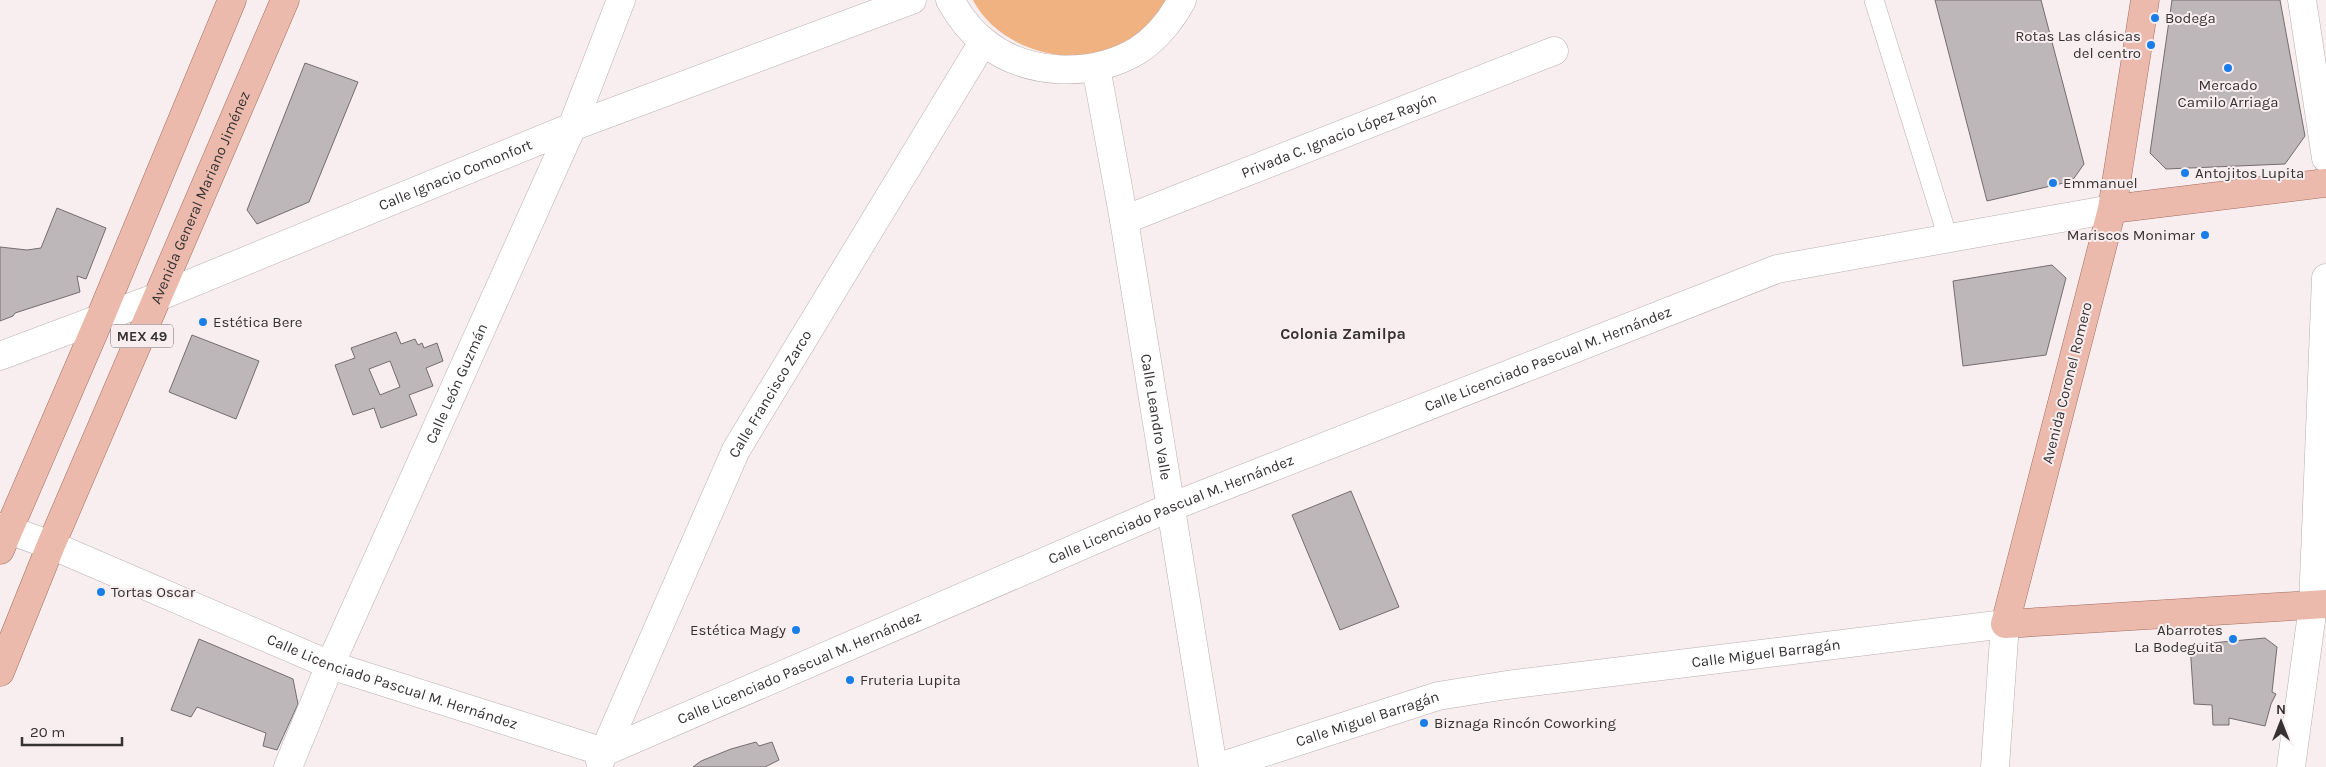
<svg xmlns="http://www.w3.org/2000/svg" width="2326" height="767" font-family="Karla,sans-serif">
	<rect width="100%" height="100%" fill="#f8eeef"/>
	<path fill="#f0b280" d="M973,0H1170C1157,17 1145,31 1126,42C1077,72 999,51 973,0Z"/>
	<path fill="#beb7ba" stroke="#746d70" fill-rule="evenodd" d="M1935,0H2041L2084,164L2072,181L1987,201Z
		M2172,0H2280L2305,136L2285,164L2166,169L2150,153Z
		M305,63L358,82L309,202L257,224L247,210Z
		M57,208L106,228L86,279L77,276L80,292L15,313L13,316L0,321V247L27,250L41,248Z
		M2052,265L2066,278L2046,355L1963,366L1953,281Z
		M396,332L401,344L415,339L418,345L422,343L424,348L437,343L443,361L426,368L433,386L409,395L417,415L381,428L374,408L353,415L335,365L355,358L351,348ZM390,361L400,387L380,395L369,369Z
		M192,335L259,361L236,419L169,392Z
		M1351,491L1399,607L1340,630L1292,515Z
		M2265,638L2277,647L2272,692L2276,694L2271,704L2265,726L2229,718V725H2213L2212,705L2194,704L2190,645Z
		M199,639L293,679L298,704L277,750L263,746L266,733L197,707L191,717L171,710Z
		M756,742L759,746L772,742L779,760L765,767H693L701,761L731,749Z"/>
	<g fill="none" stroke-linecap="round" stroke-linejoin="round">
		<g stroke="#b8afb0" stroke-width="20">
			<path id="service" d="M1874,0L1948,238"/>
		</g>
		<g stroke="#b8afb0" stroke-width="29">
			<g id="minor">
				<path d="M950,0C959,16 969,30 983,41C1025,76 1091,78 1137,51C1156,39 1172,19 1182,0"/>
				<path d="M2302,0L2326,158"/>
				<path id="s1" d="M1096,67L1124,220L1213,767"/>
				<path id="s2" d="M1124,220L1554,51"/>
				<path id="s3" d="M0,356L160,296L572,127L912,0"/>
				<path id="s4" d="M0,527L51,545L330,665L604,752L1171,507L1777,269L2112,209"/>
				<path id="s5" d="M600,761L736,450L983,42"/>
				<path id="s6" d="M288,767L330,665L572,127L621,0"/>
				<path id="s7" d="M1219,767L1438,696L1507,685L2005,624"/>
				<path d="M2291,767L2313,606L2326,278"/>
			</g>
		</g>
		<g stroke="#b8afb0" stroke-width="29">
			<path id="secondary" d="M1995,767L2005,624"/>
		</g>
		<g stroke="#a46c5e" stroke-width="29">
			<g id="primary">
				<path d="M2145,0L2112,209L2005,624L2326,604"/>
				<path d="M2112,209L2326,183"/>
				<path d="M0,550L100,318L232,0"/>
				<path id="s8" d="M0,672L51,545L285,0"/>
			</g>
		</g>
		<use href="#service" stroke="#fff" stroke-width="19"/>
		<use href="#minor" stroke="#fff" stroke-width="28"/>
		<use href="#secondary" stroke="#fff" stroke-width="28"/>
		<use href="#primary" stroke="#ecbaac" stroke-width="28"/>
	</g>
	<g fill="#197ee7" stroke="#f8eeef" stroke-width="2">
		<circle cx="2155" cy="18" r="5"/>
		<circle cx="2151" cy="45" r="5"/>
		<circle cx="2228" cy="68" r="5"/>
		<circle cx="2185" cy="173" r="5"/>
		<circle cx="2053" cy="183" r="5"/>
		<circle cx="2205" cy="235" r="5"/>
		<circle cx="203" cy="322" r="5"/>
		<circle cx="101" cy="592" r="5"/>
		<circle cx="796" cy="630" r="5"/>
		<circle cx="2233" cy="639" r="5"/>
		<circle cx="850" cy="680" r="5"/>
		<circle cx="1424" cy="723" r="5"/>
	</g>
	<g text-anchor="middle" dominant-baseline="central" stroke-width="4" stroke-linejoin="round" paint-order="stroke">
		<rect fill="#f8eeef" stroke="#706a6b" stroke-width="1" x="111" y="324.5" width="62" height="23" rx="4"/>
		<g font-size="14" font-weight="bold" fill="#363233">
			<text x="142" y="336">MEX 49</text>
		</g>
		<g font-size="15" fill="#363233" stroke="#f8eeef" text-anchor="start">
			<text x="2165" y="18">Bodega</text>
			<text x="2141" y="36" text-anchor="end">Rotas Las clásicas<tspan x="2141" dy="17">del centro</tspan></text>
			<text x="2228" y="85" text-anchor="middle">Mercado<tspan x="2228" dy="17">Camilo Arriaga</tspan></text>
			<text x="2195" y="173">Antojitos Lupita</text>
			<text x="2063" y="183">Emmanuel</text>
			<text x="2195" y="235" text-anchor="end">Mariscos Monimar</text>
			<text x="213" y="322">Estética Bere</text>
			<text x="111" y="592">Tortas Oscar</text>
			<text x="786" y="630" text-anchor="end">Estética Magy</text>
			<text x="2223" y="630" text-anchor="end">Abarrotes<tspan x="2223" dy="17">La Bodeguita</tspan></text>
			<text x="860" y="680">Fruteria Lupita</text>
			<text x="1434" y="723">Biznaga Rincón Coworking</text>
		</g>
		<g font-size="15" fill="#363233" stroke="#f8eeef">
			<text stroke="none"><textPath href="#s2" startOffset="231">Privada C. Ignacio López Rayón</textPath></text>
			<text stroke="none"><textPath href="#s3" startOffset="490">Calle Ignacio Comonfort</textPath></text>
			<text stroke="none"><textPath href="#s8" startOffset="515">Avenida General Mariano Jiménez</textPath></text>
			<text stroke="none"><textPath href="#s4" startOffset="1668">Calle Licenciado Pascual M. Hernández</textPath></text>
			<text transform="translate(2067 383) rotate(-76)">Avenida Coronel Romero</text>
			<text stroke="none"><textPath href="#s6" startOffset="419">Calle León Guzmán</textPath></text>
			<text stroke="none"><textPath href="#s5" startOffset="405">Calle Francisco Zarco</textPath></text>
			<text stroke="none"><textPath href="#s1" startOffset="355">Calle Leandro Valle</textPath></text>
			<text stroke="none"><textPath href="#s4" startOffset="1262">Calle Licenciado Pascual M. Hernández</textPath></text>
			<text stroke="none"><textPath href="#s7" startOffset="561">Calle Miguel Barragán</textPath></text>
			<text stroke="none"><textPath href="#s4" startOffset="858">Calle Licenciado Pascual M. Hernández</textPath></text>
			<text stroke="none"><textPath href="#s4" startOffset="422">Calle Licenciado Pascual M. Hernández</textPath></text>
			<text stroke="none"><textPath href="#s7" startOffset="156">Calle Miguel Barragán</textPath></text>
		</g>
		<g font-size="16" font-weight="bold" fill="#363233" stroke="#f8eeef">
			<text x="1343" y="333">Colonia Zamilpa</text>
		</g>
	</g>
	<g transform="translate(2281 722)" stroke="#f8eeef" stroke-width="4" paint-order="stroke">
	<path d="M0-4L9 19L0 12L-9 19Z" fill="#363233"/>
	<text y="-8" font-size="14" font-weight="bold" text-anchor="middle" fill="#363233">N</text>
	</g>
	<path d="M22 737v8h100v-8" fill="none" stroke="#363233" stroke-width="2.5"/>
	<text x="30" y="737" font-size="15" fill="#363233" stroke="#f8eeef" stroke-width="4" paint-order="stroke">20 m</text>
</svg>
